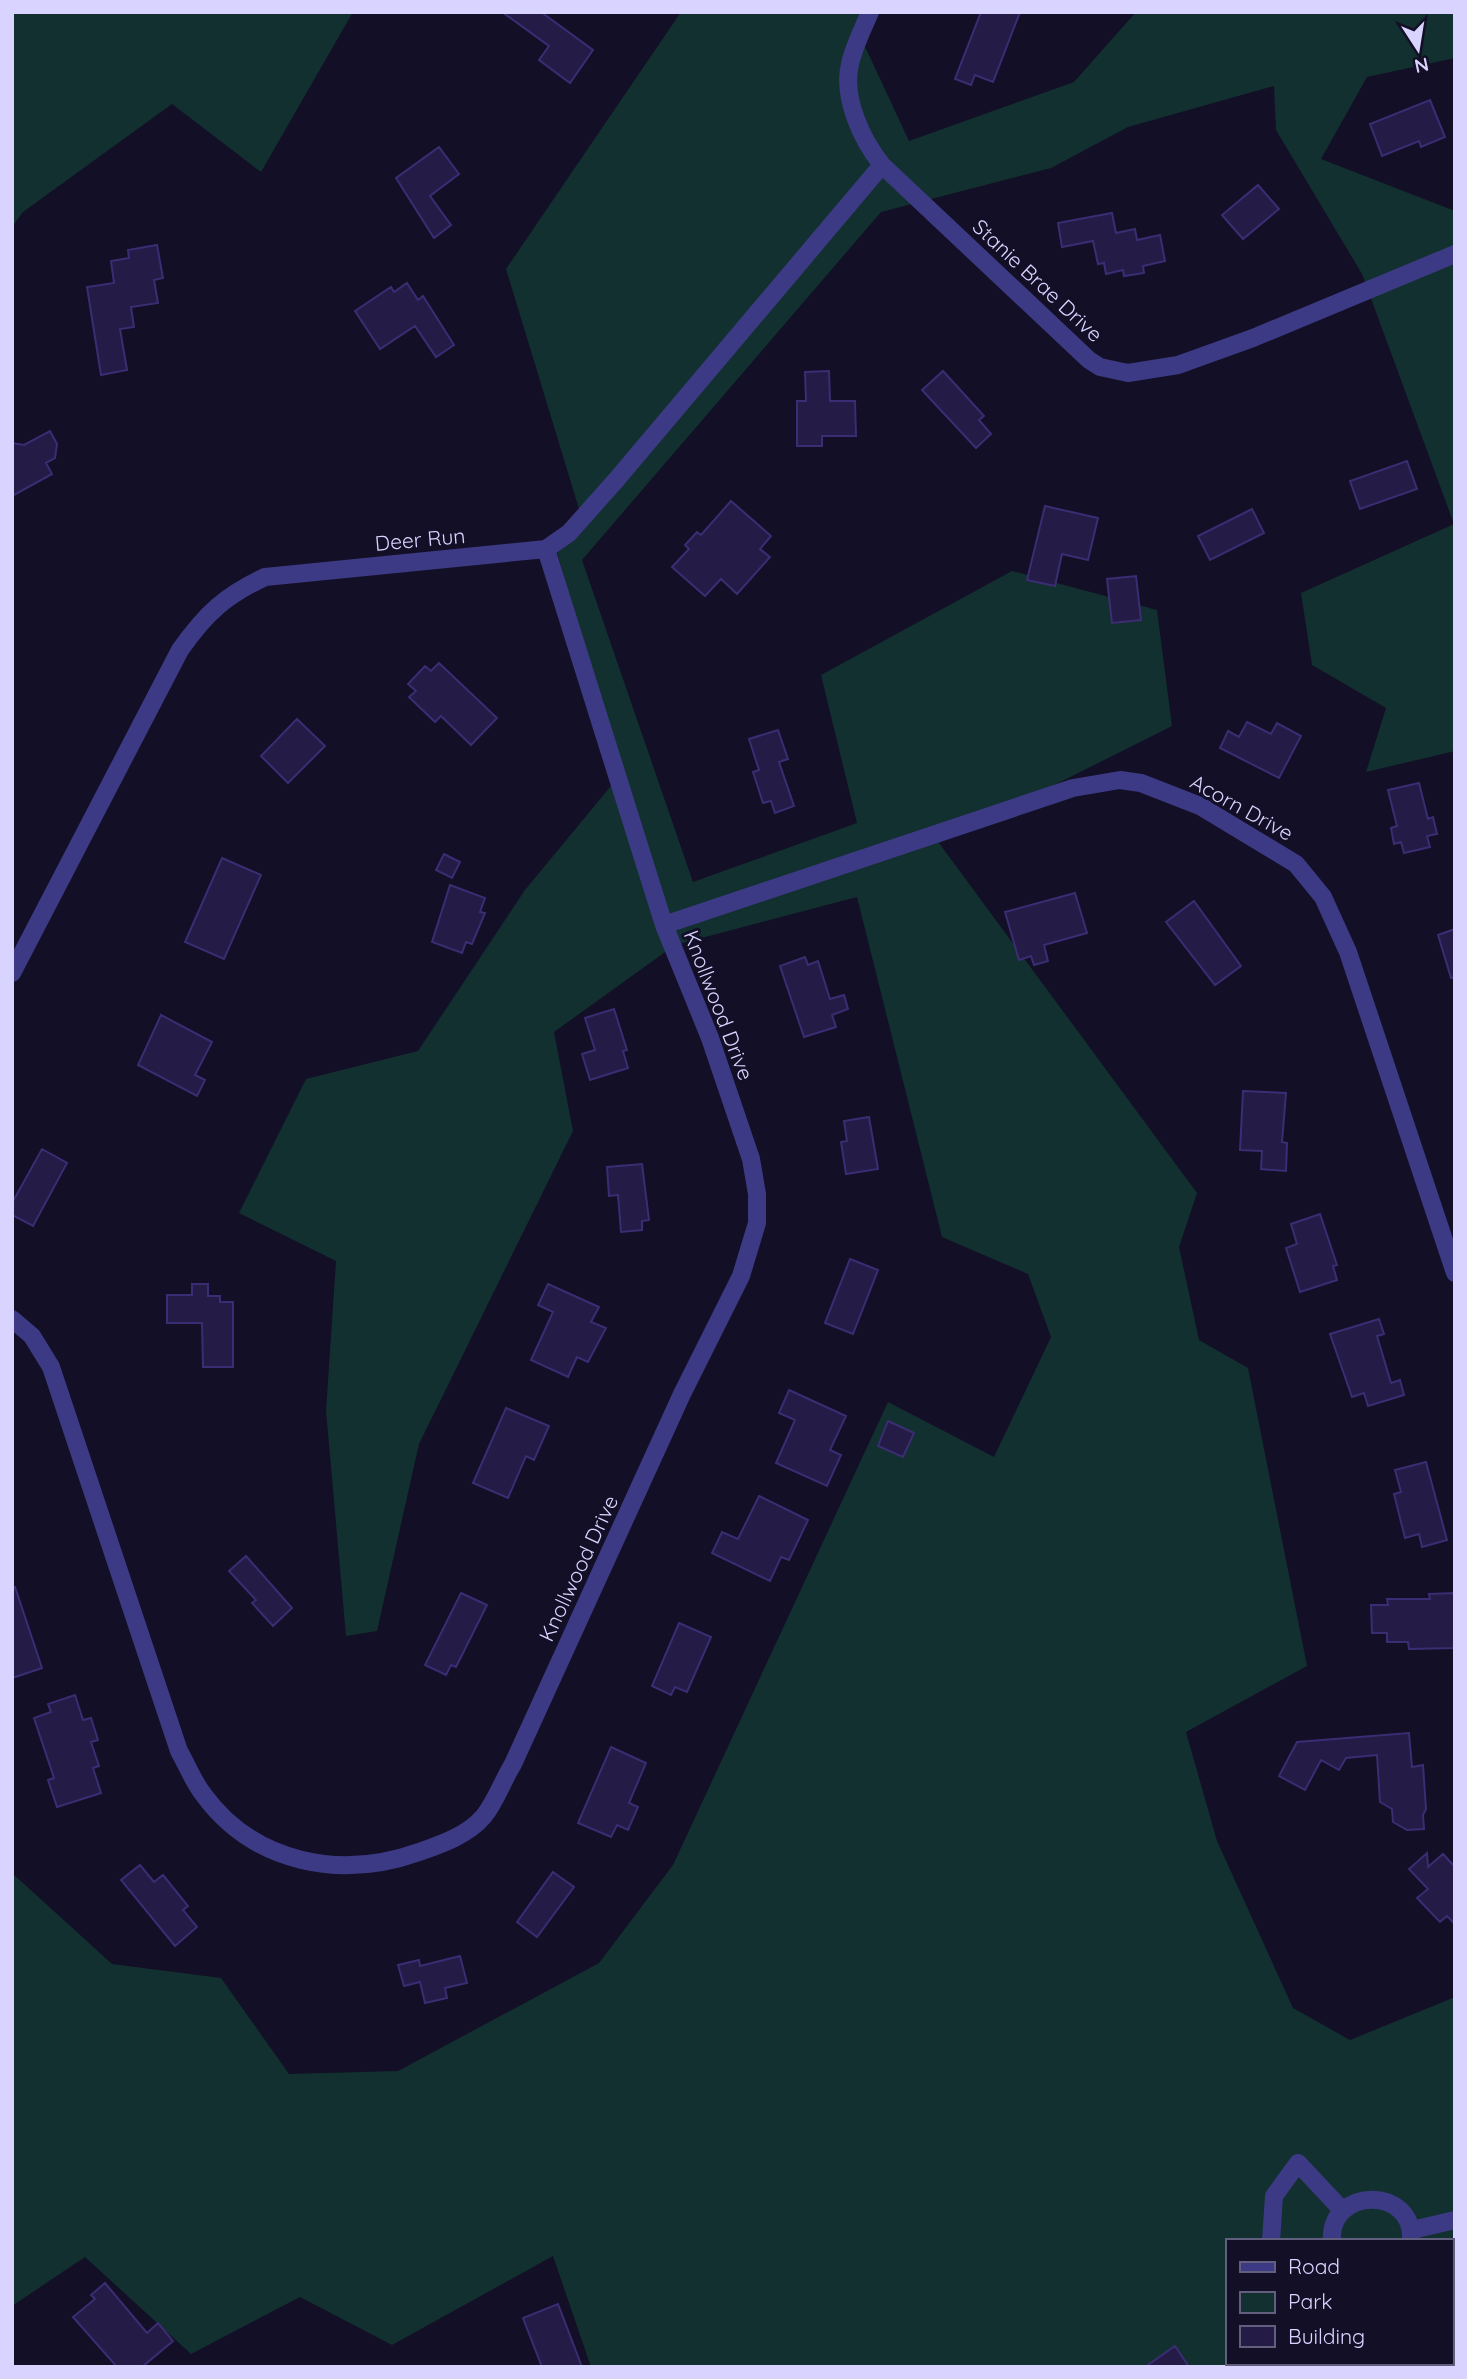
<svg xmlns="http://www.w3.org/2000/svg" width="1467" height="2379" font-family="Quicksand,sans-serif">
	<rect width="100%" height="100%" fill="#130f26"/>
	<path fill="#12302f" fill-rule="evenodd" d="M12,12H353L261,172L172,104L23,212L12,227Z
		M681,12H869L861,38L909,141L1074,82L1136,12H1455V58L1367,77L1321,159L1455,211V751L1366,772L1386,708L1312,665L1301,593L1454,524L1362,274L1276,130L1274,86L1128,127L1051,168L881,212L582,560L693,882L857,823L821,675L1012,571L1157,610L1172,726L939,843L1197,1193L1179,1247L1199,1340L1248,1368L1307,1666L1186,1732L1217,1841L1293,2008L1350,2040L1455,1997V2367H591L553,2256L392,2345L300,2297L191,2354L85,2257L12,2306V1873L112,1964L221,1978L289,2074L398,2071L599,1963L673,1865L888,1402L994,1457L1051,1337L1028,1274L942,1237L857,897L675,945L554,1032L573,1131L419,1444L377,1631L346,1636L326,1411L336,1261L239,1213L306,1079L418,1051L525,890L620,775L557,552L583,522L506,269ZM1227,2241H1451V2363H1227Z"/>
	<path fill="#241b47" stroke="#3b2d73" stroke-width="2" d="M502,12H541L593,50L570,83L539,60L549,46Z
		M981,12H1020L993,82L975,75L971,85L955,79Z
		M1430,100L1445,137L1421,147L1419,141L1382,156L1370,124Z
		M439,147L459,174L430,196L451,225L434,238L396,178Z
		M1258,185L1279,209L1243,239L1222,215Z
		M1112,213L1116,233L1135,229L1137,240L1160,235L1165,261L1143,266L1144,273L1124,276L1123,270L1106,274L1104,263L1098,264L1093,241L1062,247L1058,223Z
		M157,245L163,278L154,280L158,303L131,307L134,327L120,329L127,370L101,375L87,287L114,283L111,261L129,258L128,250Z
		M407,283L418,300L423,296L454,345L436,357L415,326L380,349L355,311L391,287L394,292Z
		M829,371L830,401H855L856,436H822V446H797V401H806L805,372Z
		M943,371L984,416L979,420L991,434L976,448L922,390Z
		M50,431L57,444L55,458L46,463L52,474L12,496V443L24,445Z
		M1407,461L1417,489L1360,509L1350,481Z
		M731,501L771,536L760,549L770,557L737,594L721,579L705,596L672,567L689,549L685,545L697,532L701,535Z
		M1045,506L1098,518L1088,560L1062,554L1055,586L1027,580Z
		M1252,509L1264,533L1210,560L1198,536Z
		M1136,576L1141,620L1112,623L1107,579Z
		M439,663L497,718L471,745L441,716L435,722L409,697L416,691L408,684L425,666L431,671Z
		M297,719L325,746L288,783L261,756Z
		M1247,722L1271,734L1277,723L1301,736L1279,778L1220,748L1228,731L1239,737Z
		M778,730L788,759L779,762L794,806L775,813L771,801L763,803L753,772L759,770L749,739Z
		M1419,783L1428,819L1433,817L1437,834L1427,836L1430,847L1404,853L1401,842L1394,844L1391,828L1397,826L1388,790Z
		M444,854L460,862L452,878L436,870Z
		M222,858L261,875L224,959L185,942Z
		M450,885L485,898L480,912L485,913L472,944L466,942L462,953L432,942Z
		M1075,893L1087,933L1044,945L1048,961L1034,965L1031,956L1019,960L1005,912Z
		M1194,901L1241,966L1215,985L1166,922Z
		M1455,929V978H1451L1438,935Z
		M805,957L808,965L818,961L830,999L844,995L848,1009L832,1015L836,1027L804,1037L780,966Z
		M614,1009L627,1050L623,1051L628,1068L590,1080L582,1054L595,1050L585,1018Z
		M161,1015L212,1042L195,1075L205,1080L197,1096L138,1065Z
		M1243,1091L1286,1093L1282,1142L1287,1143L1286,1171L1261,1169L1262,1151L1240,1150Z
		M869,1117L878,1169L846,1174L841,1142L847,1141L844,1121Z
		M42,1149L67,1163L33,1226L12,1215V1203Z
		M642,1164L649,1220L642,1221V1230L621,1232L618,1195L609,1196L607,1167Z
		M1320,1214L1337,1265L1333,1266L1337,1280L1300,1292L1286,1248L1297,1244L1291,1224Z
		M850,1259L878,1270L853,1334L825,1323Z
		M192,1284H208V1296H220V1302H233V1367H203L202,1323H167V1295H192Z
		M548,1284L599,1307L591,1322L606,1328L588,1362L577,1357L568,1377L531,1360L553,1312L538,1305Z
		M1379,1319L1384,1334L1377,1336L1391,1383L1400,1380L1404,1395L1368,1406L1364,1393L1352,1397L1330,1334Z
		M789,1390L846,1416L830,1450L841,1455L827,1486L776,1463L795,1420L779,1413Z
		M506,1408L549,1426L534,1460L526,1456L508,1498L473,1483Z
		M888,1421L914,1433L903,1457L878,1446Z
		M1426,1462L1447,1540L1422,1547L1419,1534L1405,1538L1394,1494L1401,1492L1395,1470Z
		M759,1496L808,1520L789,1560L781,1557L770,1581L712,1553L722,1532L738,1539Z
		M246,1556L292,1608L273,1626L252,1603L256,1600L229,1571Z
		M15,1587L42,1668L12,1678V1588Z
		M461,1593L487,1605L456,1667L451,1665L446,1675L425,1665Z
		M1455,1593V1648L1409,1649L1408,1642H1387V1633H1372L1371,1605H1388L1387,1599H1430L1429,1594Z
		M679,1623L711,1637L687,1692L675,1687L671,1695L652,1686Z
		M75,1695L83,1720L91,1718L98,1740L91,1742L99,1766L93,1768L101,1793L57,1807L48,1780L54,1778L34,1718L51,1712L48,1704Z
		M1409,1733L1412,1767L1423,1765L1426,1809L1423,1815L1424,1829L1407,1830L1393,1822L1392,1809L1380,1802L1377,1755L1346,1758L1339,1770L1321,1760L1305,1790L1279,1776L1297,1742Z
		M611,1747L646,1763L629,1803L638,1807L628,1830L617,1825L611,1837L578,1823Z
		M1427,1853L1428,1867L1443,1854L1455,1867V1924L1447,1916L1440,1922L1417,1898L1428,1889L1409,1869Z
		M140,1865L154,1882L163,1875L188,1906L183,1910L197,1927L175,1946L121,1880Z
		M553,1872L574,1887L537,1937L517,1922Z
		M460,1956L467,1983L445,1988L447,1998L425,2003L420,1982L404,1986L398,1965L419,1960L420,1966Z
		M105,2283L147,2333L158,2323L173,2341L142,2367H117L73,2317L95,2299L91,2295Z
		M558,2304L582,2367H542L523,2318Z
		M1175,2346L1189,2367H1145Z"/>
	<g fill="none" stroke-linecap="round" stroke-linejoin="round">
		<path stroke="#3d3a85" stroke-width="18" d="M870,12C863,29 854,46 850,64C842,98 862,140 882,165L1089,360L1100,367L1128,373L1178,365L1253,338L1455,254
			M664,925L1073,788L1120,780L1141,783L1200,806L1296,864L1323,897L1348,952L1455,1273
			M12,973L180,650C206,613 225,596 265,577L546,549L569,533L617,479L882,165
			M12,1319L32,1336L51,1367L179,1751C187,1765 193,1781 203,1794C254,1864 341,1880 419,1852C442,1844 468,1835 484,1816C496,1801 503,1780 513,1764L682,1394L741,1276L757,1223V1194L751,1159L710,1038L664,925L546,549
			M1412,2230L1455,2220
			M1271,2241L1274,2196L1298,2163L1343,2211
			M1332,2241C1328,2187 1415,2185 1411,2241
			M1305,2367L1306,2363"/>
	</g>
	<g text-anchor="middle" dominant-baseline="central" stroke-width="6" stroke-linejoin="round" paint-order="stroke">
		<g font-size="21" fill="#d9d4ff" stroke="#130f26">
			<text transform="translate(1038 280) rotate(43)">Stanie Brae Drive</text>
			<text transform="translate(420 539) rotate(-5)">Deer Run</text>
			<text transform="translate(1242 807) rotate(29)">Acorn Drive</text>
			<text transform="translate(719 1005) rotate(69)">Knollwood Drive</text>
			<text transform="translate(578 1568) rotate(-65)">Knollwood Drive</text>
		</g>
	</g>
	<rect width="1467" height="2379" fill="none" stroke="#d9d4ff" stroke-width="28"/>
	<rect x="1226" y="2239" width="228" height="126" fill="#130f26" stroke="#625e7d" stroke-width="2"/>
	<rect x="1240" y="2262" width="35" height="10" fill="#3d3a85" stroke="#625e7d" stroke-width="2"/>
	<text x="1288" y="2274" font-size="21" fill="#d9d4ff">Road</text>
	<rect x="1240" y="2292" width="35" height="21" fill="#12302f" stroke="#625e7d" stroke-width="2"/>
	<text x="1288" y="2309" font-size="21" fill="#d9d4ff">Park</text>
	<rect x="1240" y="2326" width="35" height="21" fill="#241b47" stroke="#625e7d" stroke-width="2"/>
	<text x="1288" y="2344" font-size="21" fill="#d9d4ff">Building</text>
	<g transform="translate(1418 49) rotate(168)" stroke="#130f26" stroke-width="5" paint-order="stroke">
	<path d="M0-5L12 26L0 18L-12 26Z" fill="#d9d4ff"/>
	<text y="-10" font-size="19" font-weight="bold" text-anchor="middle" fill="#d9d4ff">N</text>
	</g>
</svg>
